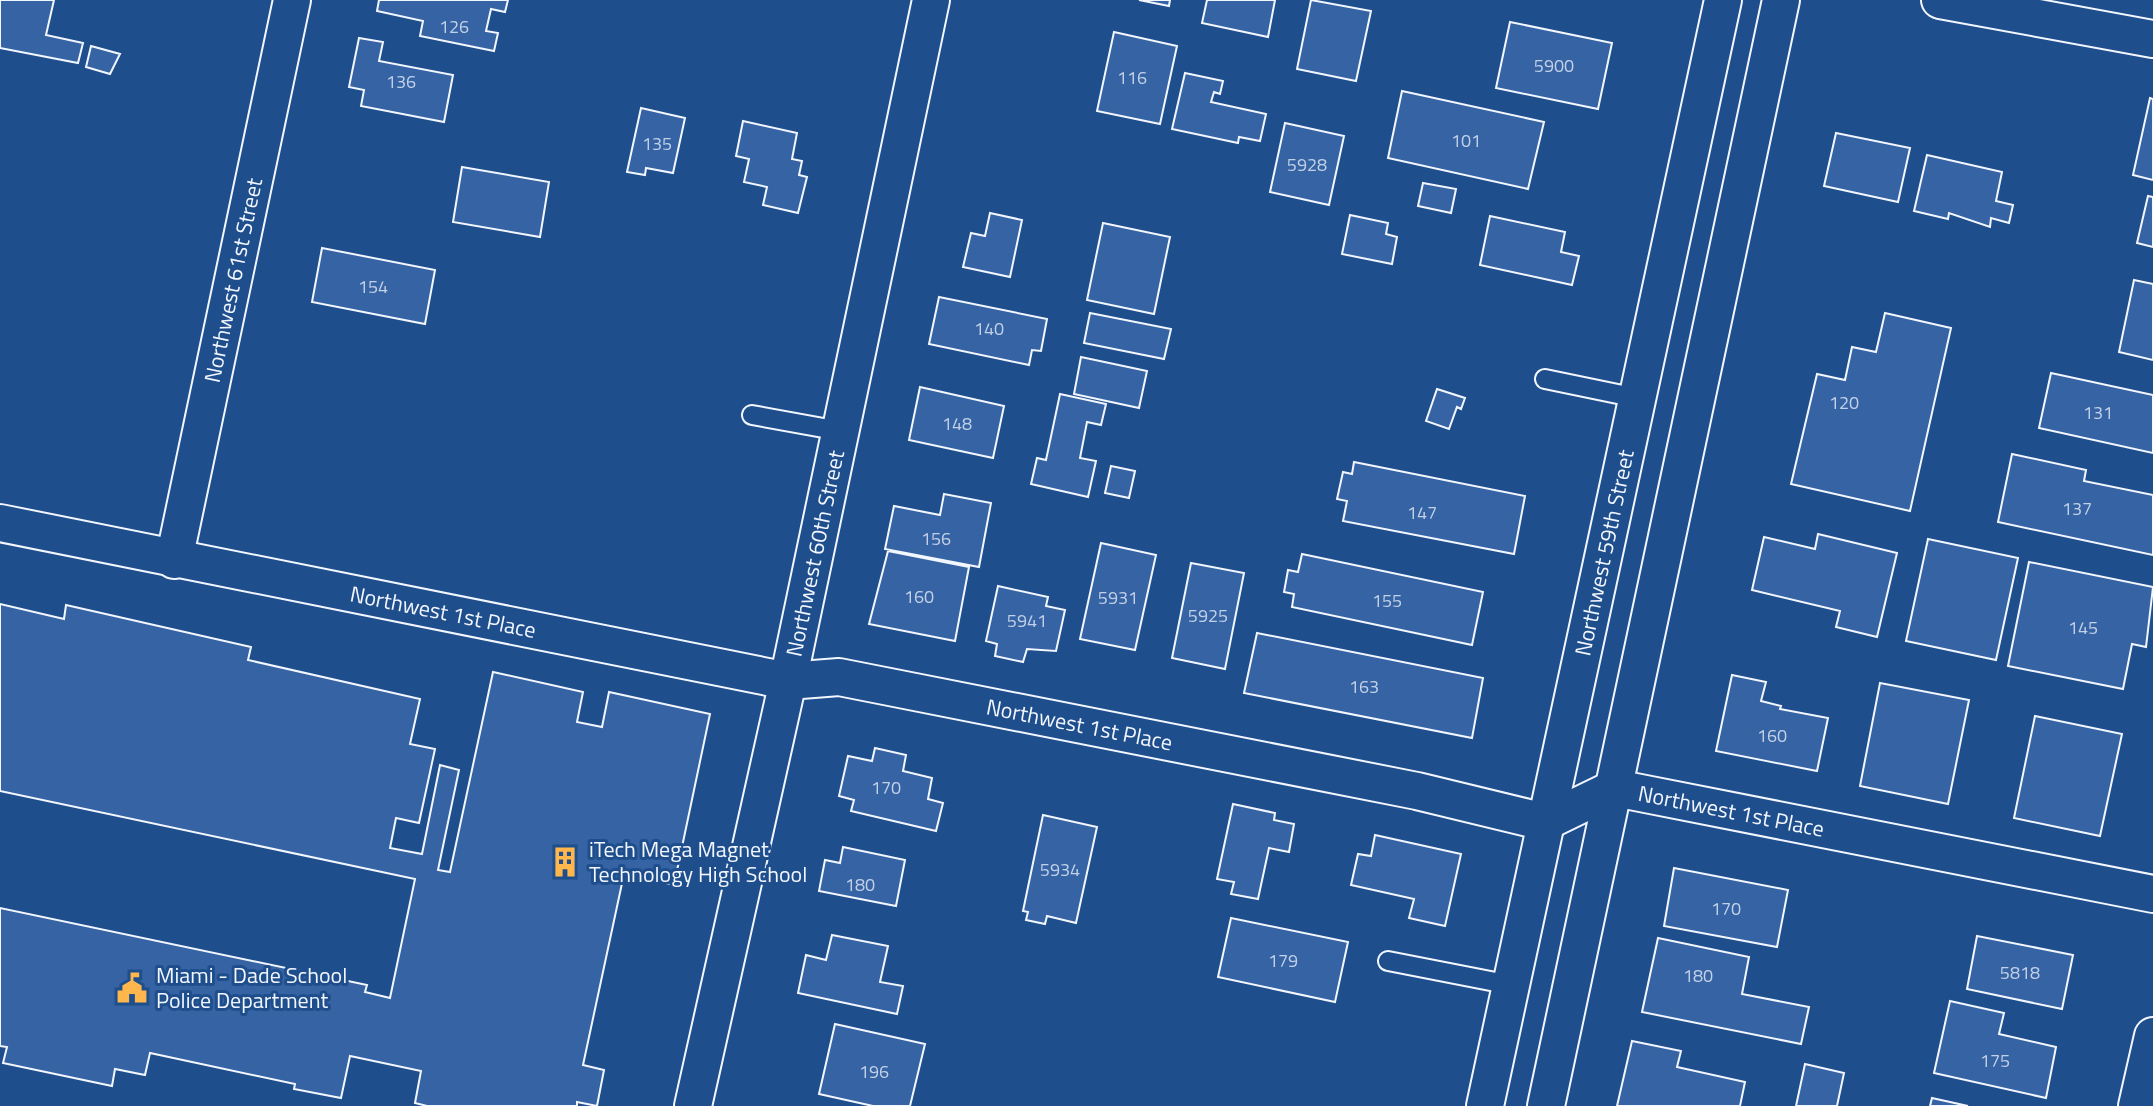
<svg xmlns="http://www.w3.org/2000/svg" width="2153" height="1106" font-family="'Titillium Web',sans-serif">
	<rect width="100%" height="100%" fill="#1f4e8c"/>
	<path fill="#3563a3" stroke="#f2f6ff" stroke-width="2" d="M0,0H54L46,35L83,43L78,63L0,48Z
		M379,0H508L505,12L491,9L486,31L498,33L494,51L420,36L423,21L377,11Z
		M1139,0H1170L1169,6Z
		M1207,0H1275L1268,37L1202,23Z
		M1311,0L1371,11L1356,81L1297,69Z
		M1510,22L1612,43L1598,109L1496,88Z
		M1114,32L1177,46L1160,124L1097,111Z
		M359,38L383,42L379,61L453,75L444,122L361,106L364,90L349,87Z
		M91,46L120,54L110,74L86,67Z
		M1185,73L1223,81L1220,94L1214,92L1211,102L1266,114L1260,141L1239,137L1238,143L1172,129Z
		M1402,91L1544,122L1528,189L1388,158Z
		M2150,98L2153,99V180L2133,175Z
		M641,108L685,118L673,173L646,168L645,175L627,172Z
		M743,121L797,133L792,159L802,161L799,175L807,177L798,213L763,205L767,187L744,182L749,159L736,156Z
		M1285,123L1344,136L1329,205L1270,192Z
		M1836,133L1910,148L1898,202L1824,186Z
		M1927,155L2002,172L1996,201L2013,205L2009,223L1991,218L1990,227L1949,213L1948,219L1914,211Z
		M462,167L549,182L540,237L453,222Z
		M1423,183L1456,189L1451,213L1418,206Z
		M2148,196L2153,197V247L2137,243Z
		M990,213L1022,220L1010,277L963,267L971,233L985,236Z
		M1350,215L1388,223L1386,234L1397,237L1392,264L1342,254Z
		M1490,216L1565,232L1561,252L1579,256L1572,285L1480,265Z
		M1103,223L1170,237L1154,314L1087,300Z
		M322,248L435,270L425,324L312,302Z
		M2134,280L2153,284V360L2119,352Z
		M939,297L1047,319L1041,351L1032,350L1029,365L929,344Z
		M1090,313L1171,329L1164,359L1084,343Z
		M1885,313L1951,328L1910,511L1791,484L1817,374L1845,380L1852,347L1876,352Z
		M1081,357L1147,371L1139,408L1074,394Z
		M2051,373L2153,395V453L2039,428Z
		M920,387L1004,406L993,458L909,440Z
		M1437,389L1465,398L1461,409L1457,407L1449,429L1426,421Z
		M1060,394L1106,404L1101,425L1087,422L1080,458L1096,461L1088,497L1031,484L1037,458L1046,460Z
		M2012,454L2086,470L2084,481L2153,495V555L1998,522Z
		M1354,462L1525,496L1514,554L1343,521L1347,501L1337,499L1343,472L1352,474Z
		M1111,466L1135,471L1129,498L1105,493Z
		M944,494L991,503L979,567L885,549L894,506L940,515Z
		M1818,534L1897,553L1877,637L1836,627L1840,611L1752,590L1764,537L1815,549Z
		M1928,539L2018,558L1996,660L1906,641Z
		M1101,543L1156,555L1135,650L1080,639Z
		M888,551L969,567L955,641L869,624Z
		M1302,554L1483,592L1472,645L1292,607L1294,594L1284,592L1288,570L1298,572Z
		M2029,562L2153,587L2146,647L2132,644L2123,689L2008,666Z
		M1191,563L1244,573L1225,669L1172,658Z
		M998,586L1048,597L1046,606L1065,610L1056,651L1027,649L1023,662L995,656L997,644L986,641Z
		M0,604L64,619L66,605L251,647L248,660L420,699L410,744L435,749L419,823L396,818L390,848L422,854L440,765L459,770L438,870L450,872L493,672L583,692L577,722L602,727L609,692L710,714L674,885L624,874L583,1065L604,1070L597,1106L577,1102V1106H427L415,1103L421,1071L350,1056L341,1098L294,1089L295,1084L150,1053L145,1075L115,1069L112,1086L3,1063L7,1047L0,1046V908L367,985L365,992L390,998L415,879L0,791Z
		M1257,633L1483,678L1472,738L1244,693Z
		M1732,675L1766,682L1761,701L1781,706L1780,709L1828,718L1817,771L1716,751Z
		M1880,683L1969,700L1948,804L1860,786Z
		M2035,716L2122,734L2100,836L2014,818Z
		M875,748L906,755L903,771L932,778L928,799L943,803L936,831L851,811L854,800L839,796L848,756L872,761Z
		M1233,804L1275,813L1274,820L1294,824L1289,852L1269,848L1258,899L1231,894L1234,882L1217,879Z
		M1043,815L1097,827L1076,923L1047,916L1045,924L1026,920L1028,912L1023,911Z
		M1375,835L1461,854L1445,926L1409,918L1414,899L1351,885L1358,854L1371,856Z
		M843,847L905,860L896,906L819,891L825,860L840,863Z
		M1674,868L1788,890L1777,947L1664,926Z
		M1231,918L1348,942L1335,1002L1218,977Z
		M832,935L888,946L880,982L903,986L897,1014L798,993L806,955L826,960Z
		M1977,936L2073,955L2062,1009L1967,989Z
		M1658,938L1749,957L1742,994L1809,1007L1801,1044L1642,1012Z
		M1950,1001L2004,1013L1999,1034L2056,1047L2046,1098L1934,1073Z
		M835,1024L925,1044L910,1106H873L819,1094Z
		M1632,1041L1681,1051L1677,1067L1745,1082L1740,1106H1617Z
		M1805,1064L1844,1073L1837,1106H1796Z
		M1932,1098L1968,1106H1930Z"/>
	<g fill="none" stroke-linecap="round" stroke-linejoin="round">
		<g stroke="#f2f6ff" stroke-width="22">
			<path id="service" d="M1545,379L1637,398
				M752,415L840,431
				M1388,961L1511,985"/>
		</g>
		<g stroke="#f2f6ff" stroke-width="40">
			<g id="minor">
				<path d="M1940,0L2153,39"/>
				<path id="s1" d="M0,523L788,681L839,677L1417,791L1545,822L1615,788L2153,894"/>
				<path id="s2" d="M174,560L292,0"/>
				<path id="s3" d="M693,1106L788,681L931,0"/>
				<path id="s4" d="M1485,1106L1723,0"/>
				<path d="M1546,1106L1781,0"/>
				<path d="M2137,1106L2153,1036"/>
			</g>
		</g>
		<use href="#service" stroke="#1f4e8c" stroke-width="18"/>
		<use href="#minor" stroke="#1f4e8c" stroke-width="36"/>
	</g>
	<defs>
		<g id="building-bare" transform="scale(2.4)"><path d="M-4-6H4V6H1V3H-1V6H-4ZM-2.5-4.3h1.7v1.8h-1.7ZM.8-4.3h1.7v1.8H.8ZM-2.5-1h1.7V.8h-1.7ZM.8-1h1.7V.8H.8Z" fill="#ffb74d" stroke="#1f4e8c" stroke-width="2.5" paint-order="stroke"/></g>
		<g id="civic-bare" transform="scale(2.4)"><path d="M-.6-6.5H3V-4.5H.6V-3L4-1V1h2V6H-6V1h2V-1L-.6-3ZM-1.2 2.5V6h2.4V2.5Z" fill="#ffb74d" stroke="#1f4e8c" stroke-width="2.5" paint-order="stroke"/></g>
	</defs>
	<g fill-rule="evenodd">
		<use href="#building-bare" x="565" y="862"/>
		<use href="#civic-bare" x="132" y="988"/>
	</g>
	<g text-anchor="middle" dominant-baseline="central" stroke-width="6" stroke-linejoin="round" paint-order="stroke">
		<g font-size="18" fill="#c3d1e8">
			<text x="454" y="26">126</text>
			<text x="1554" y="65">5900</text>
			<text x="1132" y="77">116</text>
			<text x="401" y="81">136</text>
			<text x="1466" y="140">101</text>
			<text x="657" y="143">135</text>
			<text x="1307" y="164">5928</text>
			<text x="373" y="286">154</text>
			<text x="989" y="328">140</text>
			<text x="1844" y="402">120</text>
			<text x="2098" y="412">131</text>
			<text x="957" y="423">148</text>
			<text x="2077" y="508">137</text>
			<text x="1422" y="512">147</text>
			<text x="936" y="538">156</text>
			<text x="919" y="596">160</text>
			<text x="1118" y="597">5931</text>
			<text x="1387" y="600">155</text>
			<text x="1208" y="615">5925</text>
			<text x="1027" y="620">5941</text>
			<text x="2083" y="627">145</text>
			<text x="1364" y="686">163</text>
			<text x="1772" y="735">160</text>
			<text x="886" y="787">170</text>
			<text x="1060" y="869">5934</text>
			<text x="860" y="884">180</text>
			<text x="1726" y="908">170</text>
			<text x="1283" y="960">179</text>
			<text x="2020" y="972">5818</text>
			<text x="1698" y="975">180</text>
			<text x="1995" y="1060">175</text>
			<text x="874" y="1071">196</text>
		</g>
		<g font-size="22" fill="#f2f6ff" stroke="#1f4e8c">
			<text stroke="none"><textPath href="#s2" startOffset="286">Northwest 61st Street</textPath></text>
			<text stroke="none"><textPath href="#s4" startOffset="566">Northwest 59th Street</textPath></text>
			<text stroke="none"><textPath href="#s3" startOffset="566">Northwest 60th Street</textPath></text>
			<text stroke="none"><textPath href="#s1" startOffset="452">Northwest 1st Place</textPath></text>
			<text stroke="none"><textPath href="#s1" startOffset="1100">Northwest 1st Place</textPath></text>
			<text stroke="none"><textPath href="#s1" startOffset="1772">Northwest 1st Place</textPath></text>
		</g>
		<g font-size="22" fill="#f2f6ff" stroke="#1f4e8c" text-anchor="start">
			<text x="589" y="849">iTech Mega Magnet<tspan x="589" dy="25">Technology High School</tspan></text>
			<text x="156" y="975">Miami - Dade School<tspan x="156" dy="25">Police Department</tspan></text>
		</g>
	</g>
</svg>
